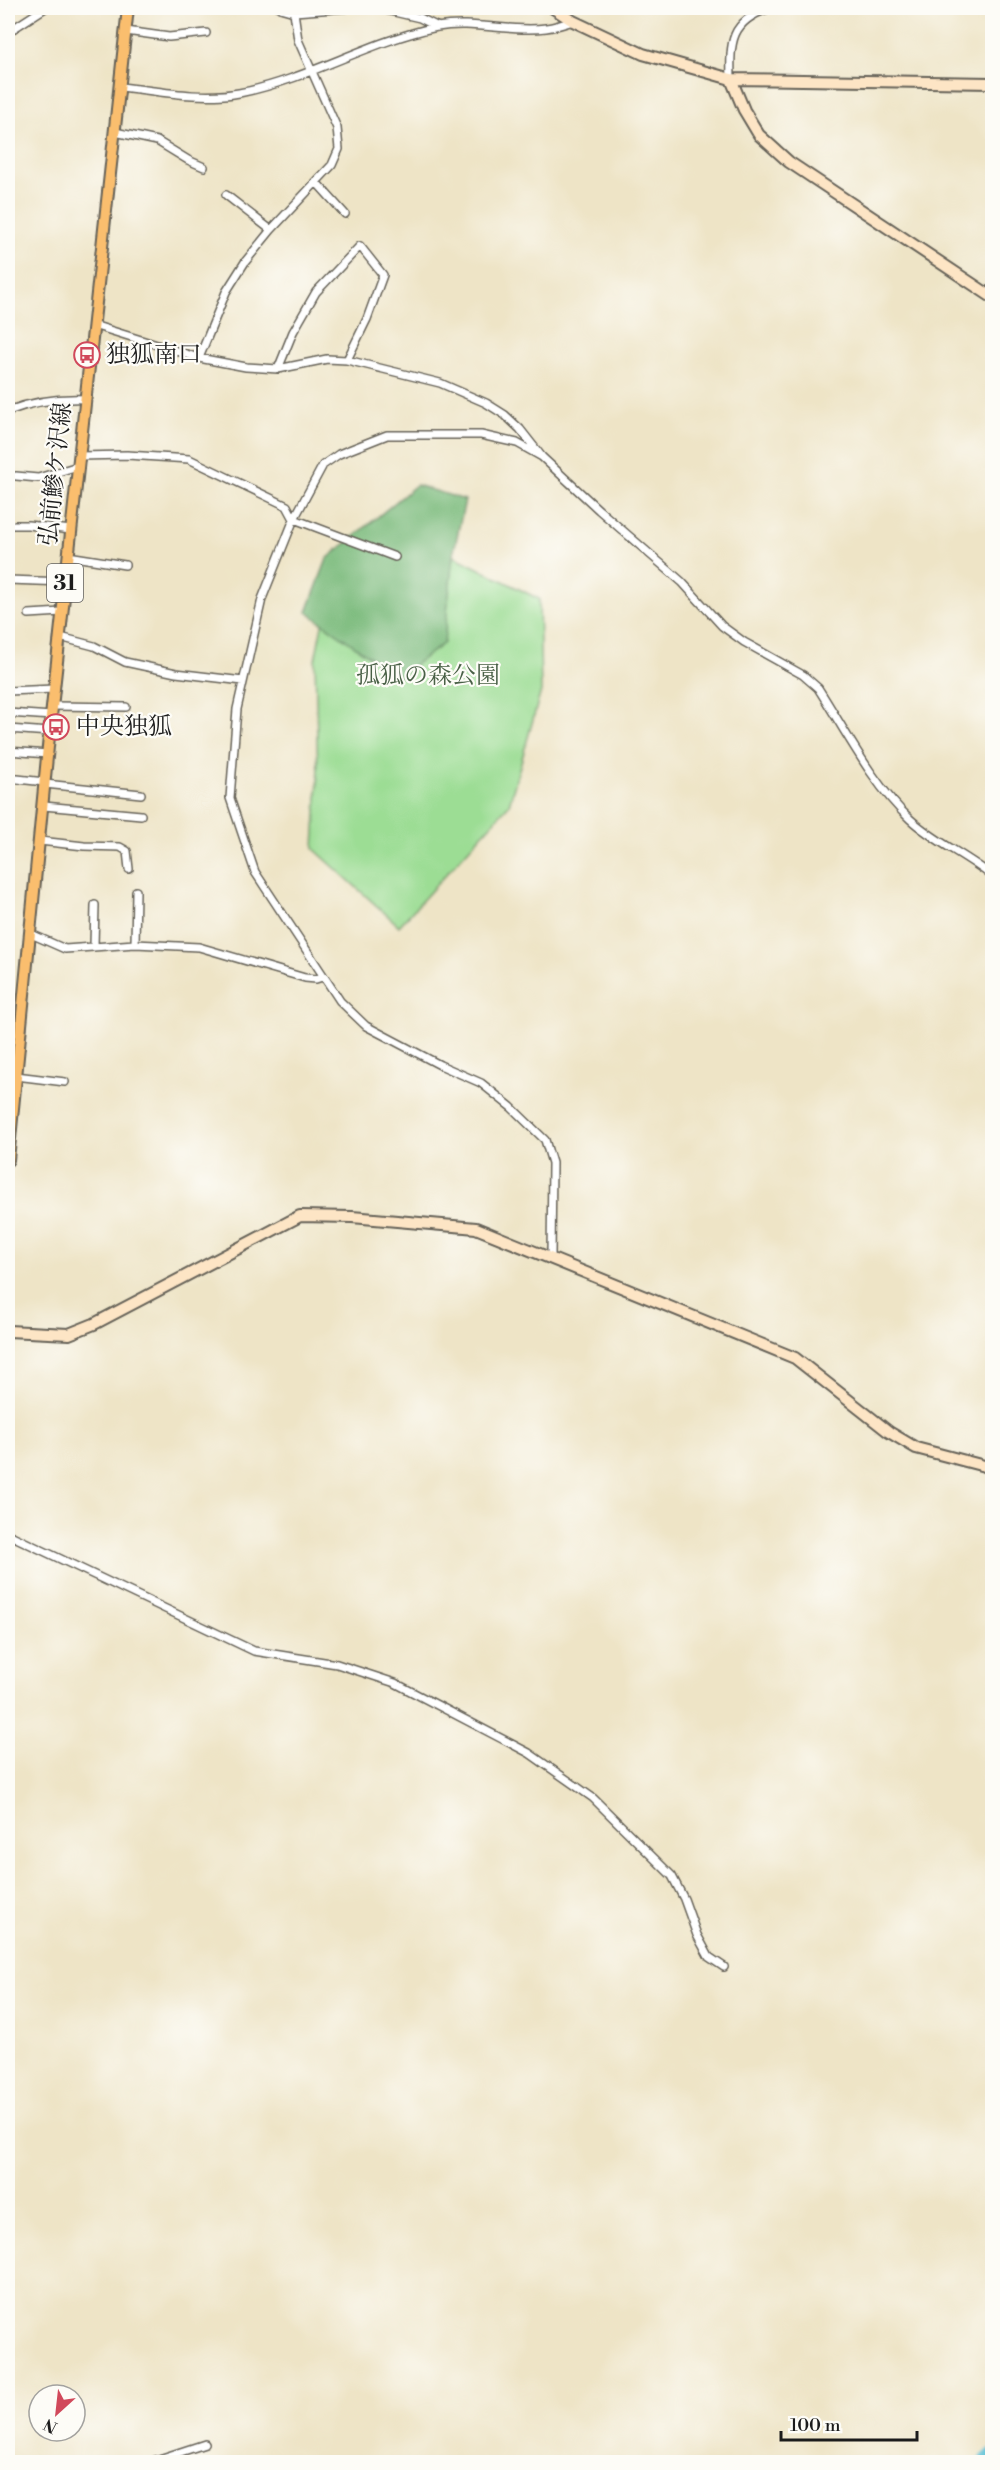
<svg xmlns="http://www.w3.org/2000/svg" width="1000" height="2470" font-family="'Libre Bodoni','Noto Serif JP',serif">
	<rect width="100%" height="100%" fill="#fdfcf7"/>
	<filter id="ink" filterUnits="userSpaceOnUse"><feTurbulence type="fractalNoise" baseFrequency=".0167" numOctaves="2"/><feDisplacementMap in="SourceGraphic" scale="12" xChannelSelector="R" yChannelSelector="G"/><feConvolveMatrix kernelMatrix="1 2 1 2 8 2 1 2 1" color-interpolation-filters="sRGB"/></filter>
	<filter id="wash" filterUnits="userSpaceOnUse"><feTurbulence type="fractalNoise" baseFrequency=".008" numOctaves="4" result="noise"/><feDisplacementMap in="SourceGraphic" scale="24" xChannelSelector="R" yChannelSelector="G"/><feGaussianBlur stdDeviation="1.35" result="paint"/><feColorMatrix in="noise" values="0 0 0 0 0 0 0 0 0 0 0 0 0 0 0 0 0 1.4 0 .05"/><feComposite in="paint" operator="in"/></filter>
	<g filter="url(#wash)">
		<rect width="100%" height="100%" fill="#eee4c6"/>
		<path fill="#9cdd94" stroke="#5c7c58" stroke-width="1.5" d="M426,542L539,599L541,691L509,805L399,926L314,849L318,778L315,660L337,549Z"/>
		<path fill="#7dbc7e" stroke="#4c6c4d" stroke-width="1.5" d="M416,485L465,500L453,555L444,643L398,677L307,612L327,559Z"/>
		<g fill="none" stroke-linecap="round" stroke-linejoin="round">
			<path stroke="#57bfd4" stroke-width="16" d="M986,2462L992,2457"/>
		</g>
	</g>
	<g filter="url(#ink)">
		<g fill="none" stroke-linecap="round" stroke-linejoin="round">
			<g stroke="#666258" stroke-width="10">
				<path id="street" d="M280,8L294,12L348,8
					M377,8L420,18L438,27
					M126,31L169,37L206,33
					M8,32L45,8
					M731,79C730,42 730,21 770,8
					M121,87C158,91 201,100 239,93C307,80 369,41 437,27C473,20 510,33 546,28C555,27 564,24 573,21
					M115,132L157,141L188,160L204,167
					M317,183L345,214
					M226,195L271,230
					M93,325L199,358L246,367L278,369L327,359L347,360L440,383L486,403L505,415L520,429L542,457L599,510L682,582L722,626L744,642L803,675L818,688C845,730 873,785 910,819C935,842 966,855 992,876
					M199,358L226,292L245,262L271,230L332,165L339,149L337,128L298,40L294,12
					M278,369L293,332L316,292L360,246L383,275L367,319L347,360
					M8,411C34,401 57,398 85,399
					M79,456L127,455L189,459L287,506L294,519L395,557
					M542,457L517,443L481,435H387L339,454L323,465L294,519L262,599L237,709L230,798L255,872L340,1001L366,1026L440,1065L481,1083L511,1107L545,1140L552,1163L551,1257
					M16,476L38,478L78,466
					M8,525H28L71,530
					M68,556L125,565
					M8,580L66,582
					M29,614L62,612
					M60,637L94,646L125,662L176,673L243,681
					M8,691L54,689
					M53,706L126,707
					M8,713L52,716
					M8,729L50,732
					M8,751L48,754
					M8,778L45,782
					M45,784L141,794
					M44,806L141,815
					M40,841L84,846L120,847L127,851L129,869
					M31,934L65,949L135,944L199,947L305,978L316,979L322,977
					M135,944L136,891
					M94,946L95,905
					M16,1076L65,1082
					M8,1534L254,1651L337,1664L395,1683L529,1753L593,1798L672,1876L684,1899L697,1935L709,1957L724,1967
					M150,2462L205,2444"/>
			</g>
			<g stroke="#666258" stroke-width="14">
				<path id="secondary" d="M553,8L573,21L643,54L731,79L992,83
					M731,79L744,110L759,135L789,162L992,297
					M8,1331L69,1334L94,1324L300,1216L352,1217L476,1228L795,1358L889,1432L916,1448L992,1468"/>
			</g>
			<g stroke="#666258" stroke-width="14">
				<path id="primary" d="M8,1160L50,726L128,8"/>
			</g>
			<use href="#street" stroke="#fff" stroke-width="7"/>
			<use href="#secondary" stroke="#fde5c5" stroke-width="10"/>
			<use href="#primary" stroke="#fabe6e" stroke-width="10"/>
		</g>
	</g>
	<defs>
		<g id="bus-ring" transform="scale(1.35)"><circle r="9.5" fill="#fdfcf7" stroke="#d1495b" stroke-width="1.5"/><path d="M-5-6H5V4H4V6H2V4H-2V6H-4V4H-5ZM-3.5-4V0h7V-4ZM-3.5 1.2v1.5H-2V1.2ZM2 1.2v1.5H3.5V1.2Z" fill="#d1495b"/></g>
	</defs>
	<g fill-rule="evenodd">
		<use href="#bus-ring" x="87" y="355"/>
		<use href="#bus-ring" x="56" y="727"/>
	</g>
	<g text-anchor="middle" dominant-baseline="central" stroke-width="4.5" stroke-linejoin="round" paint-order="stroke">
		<rect fill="#fdfcf7" stroke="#605f5e" stroke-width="1.5" x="47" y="564" width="36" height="38" rx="4.5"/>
		<g font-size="22" font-weight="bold" fill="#1c1c1c">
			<text x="65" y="583">31</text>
		</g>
		<g font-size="24" fill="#1c1c1c" stroke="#fdfcf7" text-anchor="start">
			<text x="106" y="355">独狐南口</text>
			<text x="76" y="727">中央独狐</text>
		</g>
		<g font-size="24" fill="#1c1c1c" stroke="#fdfcf7">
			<text transform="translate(56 474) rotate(-84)">弘前鰺ケ沢線</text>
		</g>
		<g font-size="24" fill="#496046" stroke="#fdfcf7">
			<text x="428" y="676">孤狐の森公園</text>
		</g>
	</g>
	<rect width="1000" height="2470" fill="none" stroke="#fdfcf7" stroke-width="30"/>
	<g transform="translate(57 2413) rotate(207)"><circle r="28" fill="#fdfcf7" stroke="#a3a29f" stroke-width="1.5"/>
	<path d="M0-4.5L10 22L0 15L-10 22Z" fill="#d1495b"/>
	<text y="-9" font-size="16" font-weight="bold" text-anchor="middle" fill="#1c1c1c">N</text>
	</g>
	<path d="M781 2431v9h136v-9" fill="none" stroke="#1c1c1c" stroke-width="3"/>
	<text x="790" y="2431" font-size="18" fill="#1c1c1c" stroke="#fdfcf7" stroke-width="4.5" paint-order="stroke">100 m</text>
</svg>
